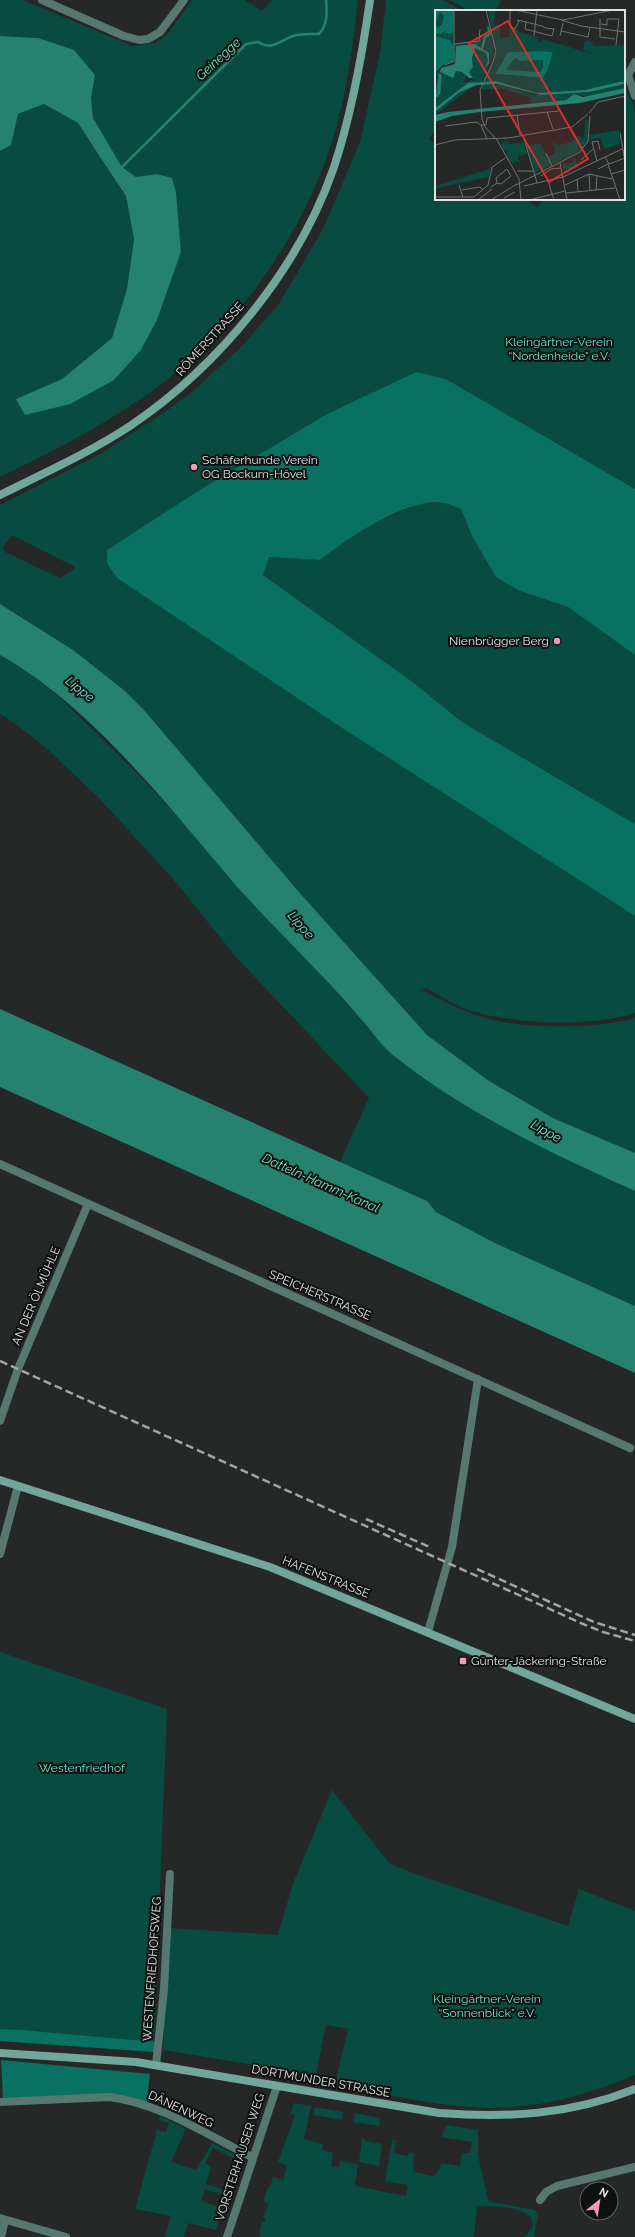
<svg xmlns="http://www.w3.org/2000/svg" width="635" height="2237" font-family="Raleway,sans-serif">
	<rect width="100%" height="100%" fill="#252827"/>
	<path fill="#084b40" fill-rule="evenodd" d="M0,0H23L132,46L156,43L167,35L192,0H245L262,11L272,0H358C354,39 347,88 337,125C306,235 232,339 136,402C93,431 47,454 0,477V151L11,145L18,114L44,104L78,123L100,157L126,196L134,239L127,289L112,338L62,379L16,399L114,380L141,350L157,320L181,252L176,192L157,174L136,177L122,167L93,118L91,98L95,75L38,38L0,36Z
		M386,0H443L463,11H436V129L429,139L436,144V199H525L538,207L543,199H624V84L635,110V489L446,379L416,372L327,414L201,489L107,550L117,578L342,728L635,916V1013C589,1027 518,1025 472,1011C456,1006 441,996 426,988L419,992L423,991C438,998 454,1007 470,1013C511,1030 593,1030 635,1018V1153L553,1118L489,1081L427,1035L299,892L144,710L125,691L32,624L0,604V505L102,453L169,409L192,392L241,347L279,304L324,227L360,142L380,53ZM12,535L75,567V568L60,578L5,552L3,547Z
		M450,0H502L495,11H469Z
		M443,502L461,509L472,536L520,591L568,607L635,655V824L462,722L414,683L263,575L268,557L320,560L338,545L371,525L418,504Z
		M0,655L25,669L57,695L135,771L189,829L234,883L319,973L391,1053L514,1133L635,1191V1306L497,1244L436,1212L427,1201L340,1162L369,1098L236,957L174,880L98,797L45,747L13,722L0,714Z
		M0,1652L167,1709L154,2042L0,2029Z
		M332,1790L389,1863L410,1872L568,1926L579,1889L635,1911V2075C588,2095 537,2109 485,2108C434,2106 385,2094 335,2084L348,2029L326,2025L316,2075L163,2050L167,1928L278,1935L292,1886Z
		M294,2103L311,2106L304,2139L323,2144L322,2150L333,2153L331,2166L339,2167L340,2161L358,2164L355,2186L406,2196L408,2185L385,2181L392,2140L396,2141L394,2153L408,2156L409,2152L414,2153L413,2172L434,2176L440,2169L441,2163L460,2166L462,2153H470L472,2142L441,2137L447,2125L478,2130V2155L488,2200L492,2202L534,2210L538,2214L534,2237H525L533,2226L531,2217C517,2205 495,2207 477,2206L474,2237H261L259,2235L262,2222H265V2219L263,2218L269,2204L263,2201L268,2187H270L273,2177L283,2180L287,2166L278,2162L295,2115L290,2114Z
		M315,2107L343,2112L342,2120L314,2115Z
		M355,2113L380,2118L379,2126L353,2122Z
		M160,2116L186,2129L171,2162L196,2170L212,2143L236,2155L240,2162L235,2176L231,2175L236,2163L233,2158L213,2148L205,2163L211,2167L206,2184L224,2190L223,2195L205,2189L201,2201L219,2207L218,2210L222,2212L216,2230L188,2223L184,2237H165L171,2216L135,2209L157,2130L166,2132L169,2123L159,2120Z
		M362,2138H365V2141L382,2144L379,2166L359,2162Z"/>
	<path fill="#097161" d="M416,372L446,379L635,489V655L568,607L520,591L496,577L472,536L461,509C456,507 450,504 444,503C410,496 346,539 320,560L269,557L263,575L414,683L462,722L635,824V916L342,728L117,578L107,563V550L201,489L327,414Z
		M0,2029L21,2030L156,2042L154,2052L0,2041Z
		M1,2060L150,2074L147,2102L116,2094L3,2098Z"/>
	<path fill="#258170" d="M0,36L38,38L74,50L95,75L91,98L93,118L122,167L136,177L157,174L172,178L176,192L181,252L157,320L141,350L114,380L70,404L25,415L16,399L62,379L112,338L127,289L134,239L126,196L100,157L78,123L44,104L18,114L11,145L0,151Z
		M0,604L73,650L125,691L144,710L299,892L427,1035L489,1081L553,1118L635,1153V1191C551,1153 465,1113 393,1055C383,1047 375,1036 367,1026C351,1008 336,990 319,973C290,942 260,913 232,881C167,804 88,704 0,655Z
		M0,1009L427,1201L436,1212L497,1244L635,1306V1373L0,1087Z"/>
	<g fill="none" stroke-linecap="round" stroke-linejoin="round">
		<path stroke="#258170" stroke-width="2.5" d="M122,167L246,44L258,42C272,51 279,41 293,36C301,33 310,34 319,34C328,25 327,12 326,0"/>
		<path stroke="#577870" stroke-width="8" d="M42,0L124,36L139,40L148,39L160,32L184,0
			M635,62L628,75L635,96
			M0,1164L630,1448
			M0,1421L18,1369L88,1204
			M0,1554L18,1486
			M428,1632L452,1547L478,1379
			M156,2065L164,1989L170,1874
			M0,2102L109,2097C160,2103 207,2135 252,2157
			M540,2200L546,2192L557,2186L635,2167
			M0,2218L66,2237
			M1,2237L5,2220
			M227,2237L277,2086"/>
		<path stroke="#71a79a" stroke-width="8" d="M0,495C44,473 89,453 130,426C219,366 299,269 334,167C352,113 362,56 370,0
			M0,1480L270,1567L635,1719
			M0,2053L136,2062L439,2113C508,2118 570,2115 635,2089"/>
		<path stroke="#a2a5a4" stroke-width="2.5" stroke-dasharray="8 4" stroke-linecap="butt" d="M0,1361L583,1624L603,1632L635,1641
			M366,1519L432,1548
			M477,1569L594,1622L635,1635"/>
	</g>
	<g fill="#ef9ab7" stroke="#0f1010" stroke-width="1.5">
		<circle cx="194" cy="467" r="4"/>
		<circle cx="557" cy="641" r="4"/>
		<rect x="459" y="1657" width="8" height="8" rx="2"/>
	</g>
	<g text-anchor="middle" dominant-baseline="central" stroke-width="4" stroke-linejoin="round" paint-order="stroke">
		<g font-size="12" fill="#e0e2e1" stroke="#0f1010">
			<text transform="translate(210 339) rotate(-48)">RÖMERSTRASSE</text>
			<text transform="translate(320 1295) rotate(23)">SPEICHERSTRASSE</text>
			<text transform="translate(36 1296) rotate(-67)">AN DER ÖLMÜHLE</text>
			<text transform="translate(326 1577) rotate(22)">HAFENSTRASSE</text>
			<text transform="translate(152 1969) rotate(-86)">WESTENFRIEDHOFSWEG</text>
			<text transform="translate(321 2081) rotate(10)">DORTMUNDER STRASSE</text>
			<text transform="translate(181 2109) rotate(25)">DÄNENWEG</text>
			<text transform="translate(240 2157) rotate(-72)">VORSTERHAUSER WEG</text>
		</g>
		<g font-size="12" fill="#69e7cd" stroke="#0f1010">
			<text x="559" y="342">Kleingärtner-Verein<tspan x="559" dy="14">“Nordenheide” e.V.</tspan></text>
			<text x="82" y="1768">Westenfriedhof</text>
			<text x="487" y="1999">Kleingärtner-Verein<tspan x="487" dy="14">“Sonnenblick” e.V.</tspan></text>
		</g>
		<g font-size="12" fill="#e0e2e1" stroke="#0f1010" text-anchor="start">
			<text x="202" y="460">Schäferhunde Verein<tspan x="202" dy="14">OG Bockum-Hövel</tspan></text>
			<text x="549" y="641" text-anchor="end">Nienbrügger Berg</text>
			<text x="471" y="1661">Günter-Jäckering-Straße</text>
		</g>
		<g font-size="13" font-style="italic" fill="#6eebd1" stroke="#0f1010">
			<text transform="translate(218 59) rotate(-43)">Geinegge</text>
			<text transform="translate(80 689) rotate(38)">Lippe</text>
			<text transform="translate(301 925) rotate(49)">Lippe</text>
			<text transform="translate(546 1131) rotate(29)">Lippe</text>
			<text transform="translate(321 1183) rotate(24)">Datteln-Hamm-Kanal</text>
		</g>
	</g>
	<g transform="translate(435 10)">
		<rect width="190" height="190" fill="#252827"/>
		<path d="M53,0H61L59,12L60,16L65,15V27H74L75,16L85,22L104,28L103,32H106L107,29L158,44L148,40L149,33L154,30L159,36L189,35L190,72L150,80L103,83L66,72L48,71L62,42ZM107,41L118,42L113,59L108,68L62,65V59L73,42ZM5,2L9,6L7,15L3,17L0,14ZM53,13L59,29V44L46,72L33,74L0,98V88L4,87L6,80L7,64L3,63L0,72V59L4,61L7,57L18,54L19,35L45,30L46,25H50ZM42,35L54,43L55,50L49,57L53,50L51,43L40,38L37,48L38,57L34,62L38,70L28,73L32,65L30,63L19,61L18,68L5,62L6,58L20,54L21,37ZM11,19L10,24L18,23V35L16,31L0,26ZM79,49L85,51L108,49V58L104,62L70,60ZM47,74L66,75L100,85L150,82L190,74V78L153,87L139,84L131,90L96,93V88L68,79H47ZM45,75L36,78L0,105V102L25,82ZM150,110L154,111L152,130L148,138L129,150L127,147V150L99,163L92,136L105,133L113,147L120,143L118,132L124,135L137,132V130L141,129V125L149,128ZM184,120L185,134L169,139L166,128L153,130L154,125ZM73,131L74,134L89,132L92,144L83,146L84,151L78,153L72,150V140L69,142L66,135L68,132ZM139,148L142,152L146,151L148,157L144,152L142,153L144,158L137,159L131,164L127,153L130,152L129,155H132V153H138ZM55,159L54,167L2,178L0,182V176Z" fill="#084b40" fill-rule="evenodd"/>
		<path d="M19,0L18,23L10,24L11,19L6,24H0V1ZM5,2L9,6L7,15L3,17L0,14ZM0,26L15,30L18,35V52L8,55L2,61L0,59ZM73,42L107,41L118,42L113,59L108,68L60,64ZM80,48L85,51L108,50V58L104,62L71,60ZM3,63L7,65L6,80L4,87L0,88Z" fill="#097161" fill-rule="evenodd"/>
		<path d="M40,34L54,43V53L50,58L53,50L51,43L40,38L37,48L38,57L34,62L38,68H34L27,62L21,61L18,68L5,62L6,58L20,54L21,36ZM61,71L102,83L150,80L184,72H190V74L154,82L106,85L62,74L42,75L25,82L0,102V98L33,73ZM190,78V83L145,93L45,102L17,106L0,112V105L13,102L131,90L139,84L148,87Z" fill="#258170"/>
		<path fill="none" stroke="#258170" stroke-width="2" d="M47,39L50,27L55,24L53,17M0,87L4,83L5,64"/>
		<path fill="none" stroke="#707271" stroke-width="1" d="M51,0L61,41L58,52L45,80L47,109L50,117L62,130L84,169L86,190M75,0V16L80,19L84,11M80,0L128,10L178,0M165,9V27L180,29M82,10L91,12L107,16L111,18L119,19L117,26L90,19L91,12M126,10L146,16L190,22M166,14L172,15V9H184L181,35M126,21L153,27L155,17M99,26L102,0M125,26L128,13M19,34L44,31L45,19M10,55L19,51V0M112,102L118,119M154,103L163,92L190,86M82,105L85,125M46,115H51L52,108L124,101M10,116L41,112L46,115L52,129M185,123L190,151M88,125L102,173L128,167L187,139M0,135L20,130L73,128L137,117L153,104M111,143L117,156M170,147L174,154L190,148M146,150L158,139M162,151L157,132L163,131L165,140M125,153L132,190M56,158L70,148M163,159L173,154L185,190M82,161H98M154,164L155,180M176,164L190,160M106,166L116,159L126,158M142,169L143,181M113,171L119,190M24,175L28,187M53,175L57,158M81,175L145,142L153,131L155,106M130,175L154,164L177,169M89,176L102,173M56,177L62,173L66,174L76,166L72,159L61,168L62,173M27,180L45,177L48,180M161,180L162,166M131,183L180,178M0,187H39L53,175M69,188L80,182M43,190L57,179M56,190L82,174M94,190L130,181"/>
		<path fill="#d63131" fill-opacity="0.15" stroke="#d63131" stroke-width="2" d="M73,11L153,149L114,172L34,33Z"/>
		<rect width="190" height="190" fill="none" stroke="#e0e2e1" stroke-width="2"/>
	</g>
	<g transform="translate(599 2201) rotate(30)"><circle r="19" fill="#0f1010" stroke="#636464"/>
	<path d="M0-3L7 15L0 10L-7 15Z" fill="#ef9ab7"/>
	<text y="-6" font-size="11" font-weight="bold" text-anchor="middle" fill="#e0e2e1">N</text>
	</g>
</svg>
